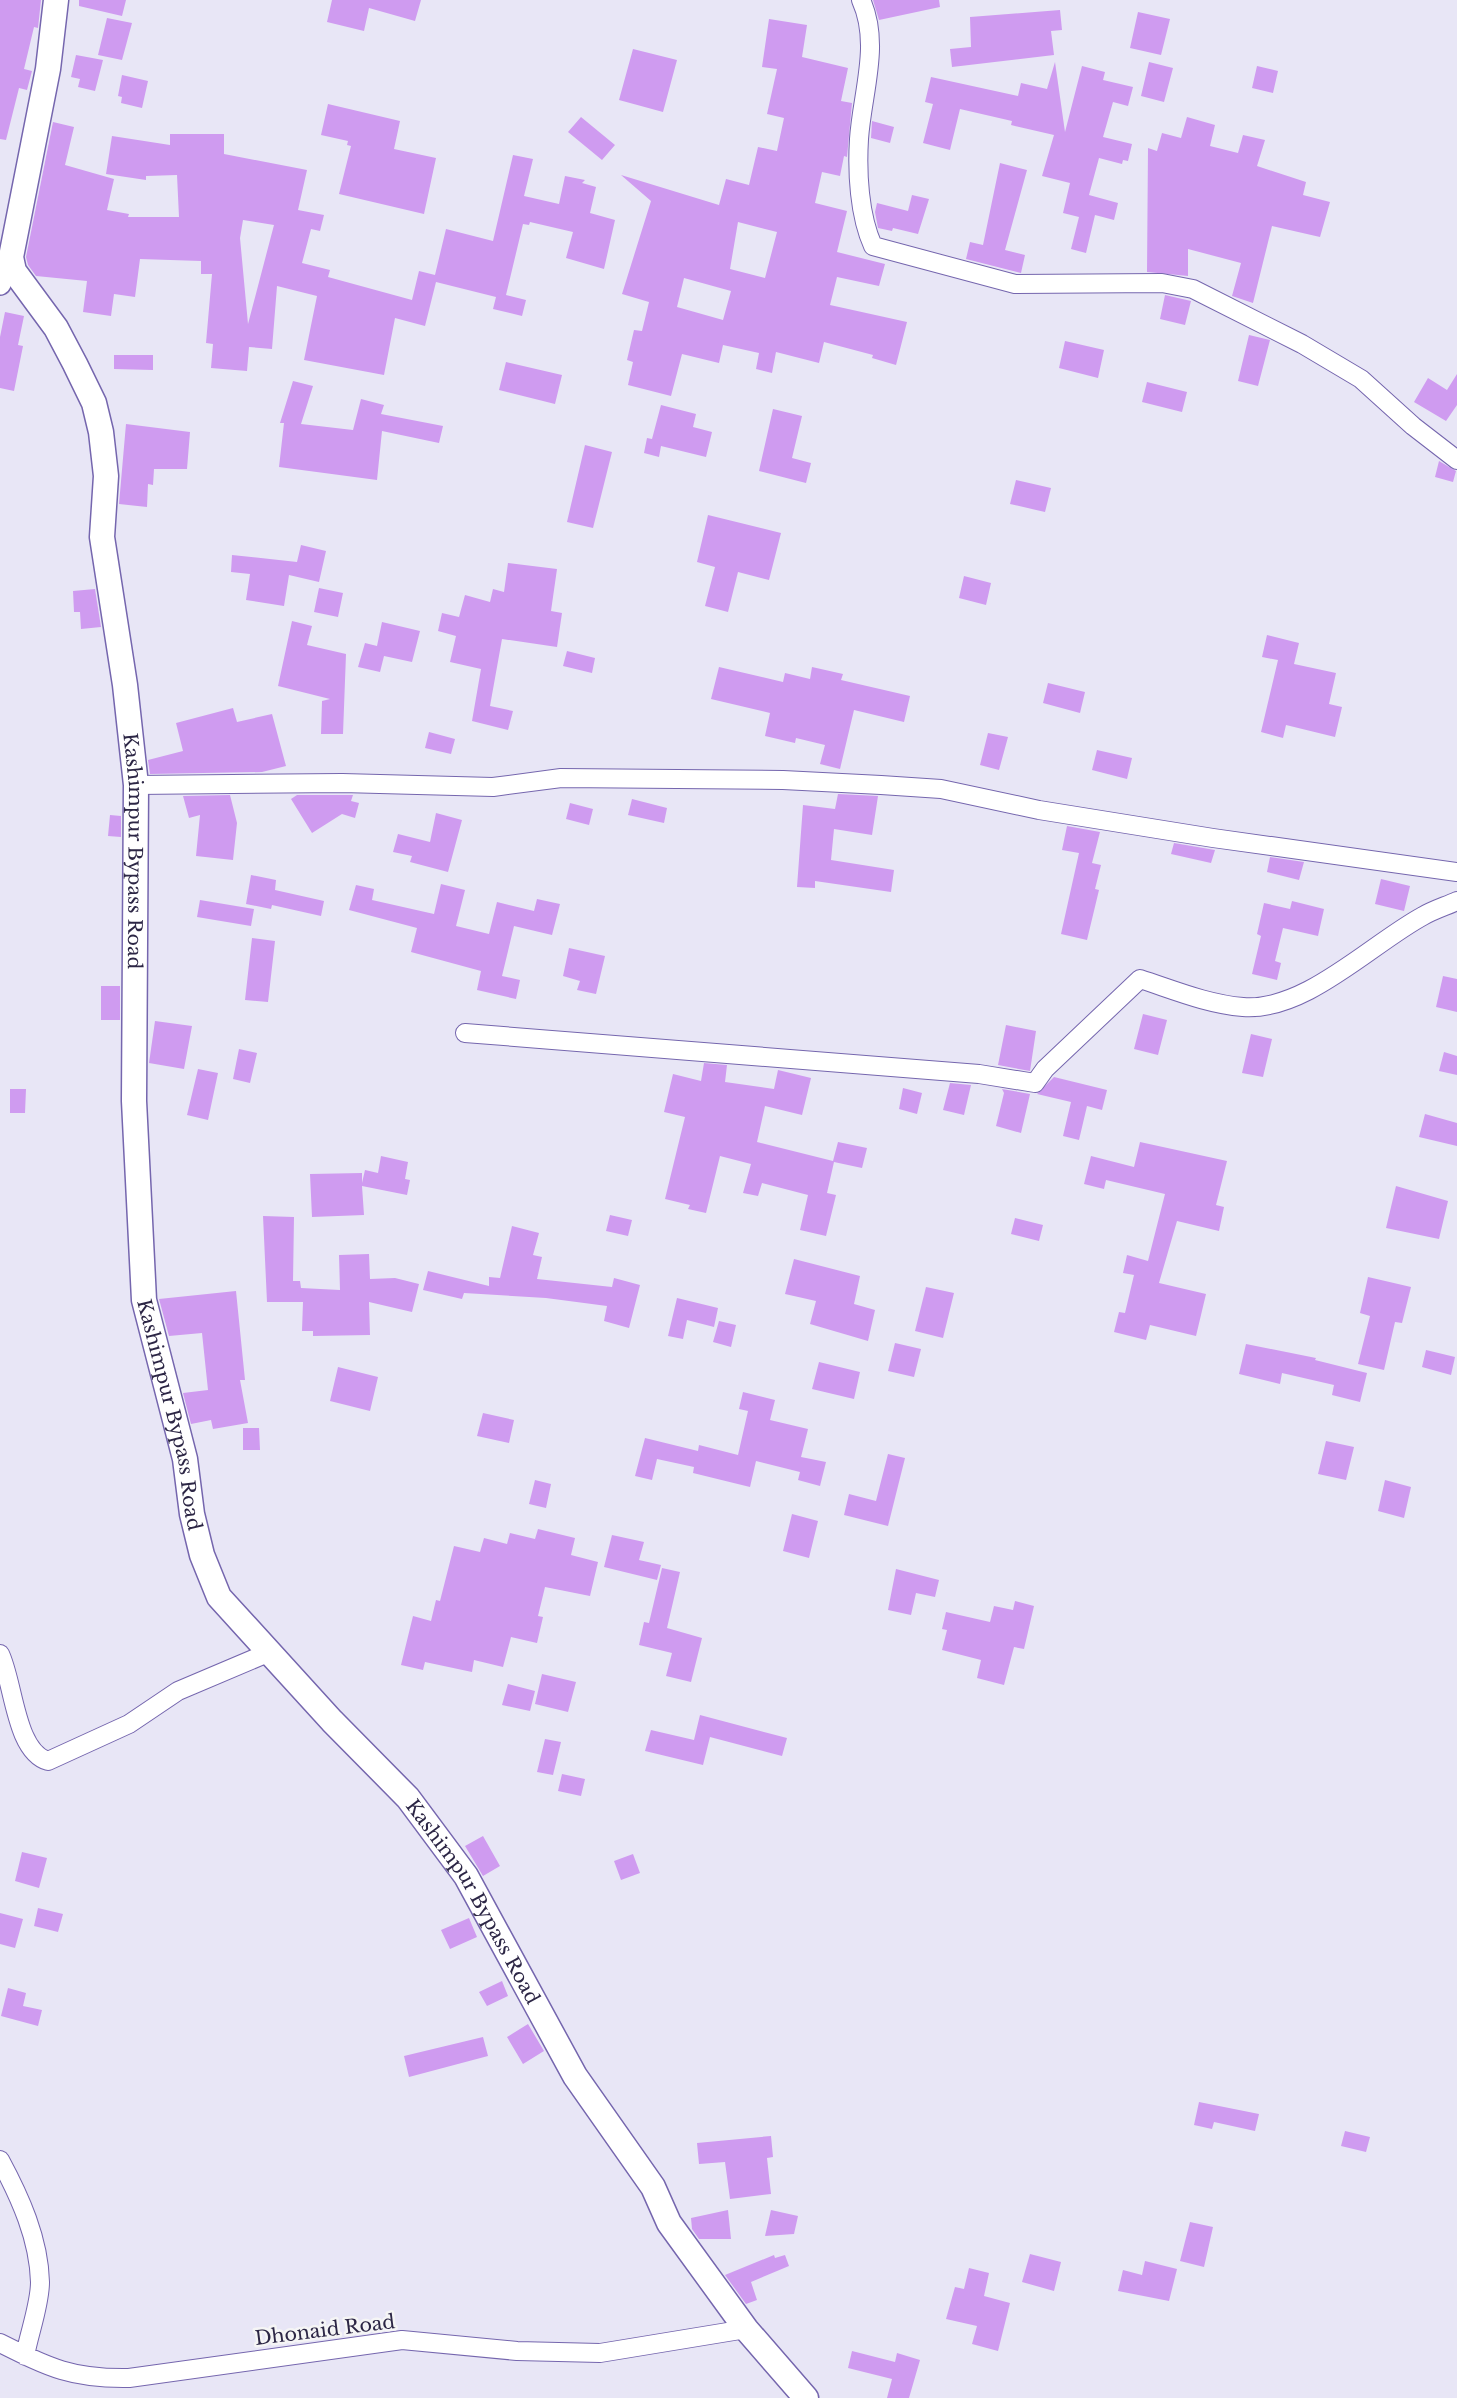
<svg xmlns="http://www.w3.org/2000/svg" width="1457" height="2398" font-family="'Libre Baskerville',serif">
	<rect width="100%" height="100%" fill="#e8e6f6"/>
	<path fill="#cf9bf0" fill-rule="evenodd" d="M0,0H41L38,28L34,27L24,69L32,71L27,90L19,88L6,140L0,139Z
		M79,0H126L122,16L79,6Z
		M332,0H421L415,21L369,8L364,31L327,22Z
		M873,0H939L940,7L879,20Z
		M1060,10L1062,30L1051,31L1054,55L952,67L950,49L971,47L970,17Z
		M1138,12L1170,19L1161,55L1130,48Z
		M107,18L132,23L122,60L98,55Z
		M769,19L807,25L802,57L848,68L841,101L852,103L847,157L844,156L840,176L822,172L815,203L847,211L837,252L885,264L879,286L837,277L830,305L907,322L896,365L872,358L873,355L824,342L819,363L776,352L772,373L756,369L759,353L723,345L719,363L682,354L671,396L628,385L633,362L627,360L634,330L642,331L649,302L622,294L651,201L621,175L719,205L726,179L749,185L758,147L777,151L784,118L767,114L777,69L762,67ZM738,222L777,232L765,278L730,269ZM684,278L731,291L723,320L677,307Z
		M633,49L677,60L663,112L619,100Z
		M76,55L103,60L95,91L78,87L80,79L71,77Z
		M1055,62L1065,132L1082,66L1105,72L1103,80L1133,87L1128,106L1113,102L1103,137L1132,144L1128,161L1123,160L1122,164L1099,158L1089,195L1118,203L1114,220L1095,215L1086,253L1071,249L1079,217L1063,213L1070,183L1042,176L1054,135L1011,125L1012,121L960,109L950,150L923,143L933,104L925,102L931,77L1018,96L1021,83L1047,89Z
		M1149,62L1173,68L1164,102L1141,96Z
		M1257,66L1278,71L1273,93L1252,88Z
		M122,75L148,81L142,108L121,103L122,97L118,96Z
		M328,104L400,121L394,149L436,158L424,214L339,194L351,146L347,145L348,141L321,135Z
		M581,117L615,145L602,160L568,132Z
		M1187,117L1215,125L1210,146L1238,153L1243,135L1265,140L1257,166L1306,182L1303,195L1330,202L1320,237L1272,226L1253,303L1232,296L1241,263L1188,249V276L1147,272L1148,148L1157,151L1162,133L1181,138Z
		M872,121L894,127L890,143L871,138Z
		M53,122L74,127L65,165L114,179L107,210L129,214L128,217H179L177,175L146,176V180L106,174L112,136L170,145V134H224V154L307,170L298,210L324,215L320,231L311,229L302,263L330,270L328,277L412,300L419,271L435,275L446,229L493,241L513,155L533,159L524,196L559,204L565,176L585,180L582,183L596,187L590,213L615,220L604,269L566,258L573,232L530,222L529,225L523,224L506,295L526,300L522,316L493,309L496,297L436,282L425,326L395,318L384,375L304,360L317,296L277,286L272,349L249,347L247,371L211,368L213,344L206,343L212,274H201V261L140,259L135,297L114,294L111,316L83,312L87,281L36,276L28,265L26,257ZM243,220L274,225L248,324L240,238Z
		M1000,163L1027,170L1005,250L1025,255L1021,273L966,259L970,242L983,245Z
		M912,195L929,199L918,234L893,228L892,231L878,228L875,212L877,203L908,211Z
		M1165,295L1191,301L1185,325L1160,319Z
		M5,312L24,316L18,345L23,346L14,391L0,388V337Z
		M1249,335L1270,340L1258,386L1238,381Z
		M1065,341L1104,350L1098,378L1059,368Z
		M114,355H153V370L114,369Z
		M506,362L562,375L555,404L499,390Z
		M1457,374V405L1446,421L1414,402L1428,378L1447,390Z
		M293,381L313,386L301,424L353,430L361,399L384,405L381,414L443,426L439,443L382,431L377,480L279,467L284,423H280Z
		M1147,382L1187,392L1182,412L1142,402Z
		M661,405L696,414L693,427L712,432L706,457L661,446L659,457L644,453L647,438L652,439Z
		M773,409L802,416L792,458L811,463L806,483L759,471Z
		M126,424L190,432L187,469H154L153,485L148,484L147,507L119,504Z
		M585,445L612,452L593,528L567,522Z
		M1439,461L1456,471L1453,482L1435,477Z
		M1016,480L1051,488L1045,512L1010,504Z
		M708,515L781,533L769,580L738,572L728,612L705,606L715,567L697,562Z
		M301,545L326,551L319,582L289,575L284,606L246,600L250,574L231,572L232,555L297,562Z
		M508,563L557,569L551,611L562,613L557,647L502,639L490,706L513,711L508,730L472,721L481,669L450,662L456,636L438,631L442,613L459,617L465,595L490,602L493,589L504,592Z
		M964,576L991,583L986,605L959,598Z
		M319,588L343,593L338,617L314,612Z
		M95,589L101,627L81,629L80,612H74L73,591Z
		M292,621L312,626L307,645L346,654L343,734H321L322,701L330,699L278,686Z
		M382,622L420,631L412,662L384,656L380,672L358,667L365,643L377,646Z
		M1267,635L1299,643L1294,664L1336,673L1329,704L1342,707L1335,737L1286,725L1283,738L1261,732L1278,660L1262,657Z
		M567,651L595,658L592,673L563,666Z
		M719,667L783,682L785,673L810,679L812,667L843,674L841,680L910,696L904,722L854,710L840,769L820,764L825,745L796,738L795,743L765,736L770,713L711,699Z
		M1048,683L1085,692L1080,713L1043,703Z
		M233,708L237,722L272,714L286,766L262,772L150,774L148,760L183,751L176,723Z
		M429,732L455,739L451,754L425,748Z
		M988,733L1008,737L999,770L980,765Z
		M1097,750L1132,758L1127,779L1092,770Z
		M838,794L878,796L872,835L834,829L831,860L894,870L891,892L815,881V888L797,887L803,805L835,809Z
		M230,795L237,823L233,860L196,856L200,815L189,818L183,796Z
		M297,795H353L351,801L359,803L355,818L342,814L312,833L291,799Z
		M632,799L667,808L664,823L628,815Z
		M570,803L593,809L589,825L566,819Z
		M436,813L462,820L448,872L410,862L412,856L393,852L398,834L430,842Z
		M110,815L121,816V837L108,836Z
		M1067,826L1100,832L1092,863L1101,865L1095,889L1099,890L1087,940L1061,934L1079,853L1062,850Z
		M1174,843L1215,850L1211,863L1171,854Z
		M1270,857L1304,862L1299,880L1267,872Z
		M251,875L276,880L275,890L324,901L321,916L272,905L271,909L246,904Z
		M1381,879L1410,886L1404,911L1375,904Z
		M441,884L465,890L456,926L489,934L497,902L534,911L537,899L560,904L552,935L514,926L502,976L520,980L516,999L477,990L481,971L411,952L417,928L349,910L356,885L374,889L372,900L434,914Z
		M200,900L254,909L251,926L197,917Z
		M1292,901L1324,909L1318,936L1283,928L1275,961L1281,963L1277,980L1252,974L1261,936L1257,934L1264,903L1290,909Z
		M252,938L275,941L268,1002L245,1000Z
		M569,948L605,956L596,994L577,990L580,981L563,976Z
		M1443,976L1457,979V1012L1436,1007Z
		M101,986H120V1020H101Z
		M1143,1014L1167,1020L1158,1055L1134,1049Z
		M155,1021L192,1026L184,1069L149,1063Z
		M1006,1025L1036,1031L1030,1071L998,1065Z
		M1251,1034L1272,1039L1263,1077L1242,1073Z
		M239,1049L257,1053L250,1083L233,1079Z
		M1444,1052L1457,1056V1075L1439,1071Z
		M704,1063L727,1065L725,1082L774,1089L778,1070L811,1078L802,1115L765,1106L757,1142L833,1161L838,1142L867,1148L862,1168L834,1162L827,1193L836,1195L826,1236L800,1230L808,1195L762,1183L758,1196L743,1193L751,1164L720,1156L706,1213L688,1209L690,1205L665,1199L685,1117L664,1112L673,1074L701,1081Z
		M198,1069L218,1073L208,1120L187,1115Z
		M1054,1077L1107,1090L1102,1110L1087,1106L1079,1140L1063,1136L1071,1102L1037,1094Z
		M950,1083L971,1085L964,1115L943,1110Z
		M903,1088L922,1093L917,1114L899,1109Z
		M10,1089H26L25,1113H10Z
		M1002,1089L1030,1094L1021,1133L996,1126L1004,1093Z
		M1425,1114L1457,1123V1146L1419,1137Z
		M1140,1142L1227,1161L1216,1205L1224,1207L1219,1231L1177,1221L1159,1283L1206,1294L1196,1336L1150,1325L1146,1340L1114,1332L1119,1312L1125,1313L1134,1275L1123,1273L1127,1255L1148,1261L1165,1194L1106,1180L1104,1189L1084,1184L1091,1156L1134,1167Z
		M381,1156L408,1162L405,1179L410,1180L407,1195L362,1186L364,1215L312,1217L310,1174L362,1173V1183L365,1170L378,1173Z
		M1396,1186L1448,1201L1439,1239L1386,1228Z
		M610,1215L632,1220L628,1236L606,1231Z
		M263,1216L294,1217L293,1281H300L301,1288L340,1290L339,1255L369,1254L370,1279L395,1278L419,1284L412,1312L369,1302L370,1335L313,1336V1331H302L303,1302H267Z
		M1015,1218L1043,1225L1039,1241L1011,1234Z
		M512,1226L539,1233L533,1255L542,1257L537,1279L612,1287L614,1278L640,1285L629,1328L604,1321L607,1306L546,1298L464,1293L462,1299L423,1290L428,1271L489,1286V1277L500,1278Z
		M794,1259L860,1276L854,1304L875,1310L868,1341L810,1324L816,1301L785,1294Z
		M1368,1277L1411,1287L1402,1323L1395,1322L1384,1370L1358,1364L1370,1316L1360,1313Z
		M926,1287L954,1293L943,1338L915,1331Z
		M236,1291L245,1380H240L248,1423L213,1429L211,1420L191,1424L183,1393L208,1390L202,1333L169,1336L159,1299Z
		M677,1298L718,1308L714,1327L687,1320L683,1339L668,1336Z
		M719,1321L736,1325L731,1347L713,1342Z
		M895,1343L921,1349L914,1377L888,1371Z
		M1246,1344L1316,1358L1315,1360L1367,1373L1360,1402L1332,1395L1334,1385L1282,1373L1280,1384L1239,1374Z
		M1426,1350L1455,1357L1451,1375L1422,1367Z
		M819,1362L860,1372L854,1399L812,1389Z
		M338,1367L378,1377L370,1411L330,1401Z
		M743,1392L775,1400L770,1420L808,1429L801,1457L826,1462L820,1486L798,1480L800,1472L756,1461L750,1487L693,1473L694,1467L657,1459L652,1480L635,1476L645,1438L698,1451L699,1445L738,1455L748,1411L739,1409Z
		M483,1413L514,1420L509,1443L477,1436Z
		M243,1428H259L260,1450H243Z
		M1326,1441L1354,1447L1346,1480L1318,1474Z
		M888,1454L905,1458L888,1526L844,1515L849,1494L876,1501Z
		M535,1480L551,1484L546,1508L529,1504Z
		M1385,1480L1411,1487L1404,1518L1378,1511Z
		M792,1514L818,1521L809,1558L783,1551Z
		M538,1529L575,1538L571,1555L598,1562L590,1596L545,1587L538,1616L543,1617L537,1643L511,1637L503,1667L474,1660L472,1672L425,1662L423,1670L401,1665L413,1616L431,1621L436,1600L440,1601L454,1546L480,1552L484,1538L507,1544L510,1533L535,1539Z
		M612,1535L644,1542L639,1560L661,1565L657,1580L604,1567Z
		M662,1568L680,1572L667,1628L702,1638L691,1682L666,1676L672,1653L639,1645L644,1622L649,1623Z
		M896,1569L939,1580L935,1597L916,1593L911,1615L888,1610Z
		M1015,1601L1034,1606L1024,1649L1014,1647L1004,1685L977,1678L981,1660L942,1650L947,1630L942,1629L946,1612L990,1622L994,1606L1013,1610Z
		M542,1674L576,1682L568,1712L535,1704Z
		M508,1684L535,1691L530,1711L502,1705Z
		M700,1715L787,1738L782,1756L710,1737L703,1765L645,1751L651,1730L694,1740Z
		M545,1739L561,1742L553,1775L537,1772Z
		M562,1774L585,1779L581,1796L558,1791Z
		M483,1836L500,1866L483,1876L465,1846Z
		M22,1852L47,1858L39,1888L15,1881Z
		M633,1854L640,1873L621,1880L614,1861Z
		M38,1908L63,1914L58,1932L34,1926Z
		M0,1913L23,1919L15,1948L0,1944Z
		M469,1918L477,1937L450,1949L441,1930Z
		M502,1981L508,1996L487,2006L479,1992Z
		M8,1988L26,1993L23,2006L42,2010L38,2026L1,2016Z
		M528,2024L544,2051L523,2064L507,2037Z
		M483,2037L488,2056L409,2077L404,2056Z
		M1199,2102L1259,2114L1255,2131L1214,2122L1212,2129L1194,2125Z
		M1345,2131L1370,2137L1366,2152L1341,2146Z
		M771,2136L773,2157L767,2158L771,2194L730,2199L725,2162L699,2164L697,2143Z
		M728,2210L731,2239H699L692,2229L691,2218Z
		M771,2210L798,2216L794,2234L765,2236Z
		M1190,2222L1213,2227L1204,2267L1180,2261Z
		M1030,2254L1061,2262L1054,2291L1022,2282Z
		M774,2255L775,2258L785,2255L789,2266L751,2282L757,2300L746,2304L725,2275Z
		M1145,2261L1177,2269L1169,2301L1118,2291L1123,2270L1142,2275Z
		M969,2268L989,2273L984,2296L1010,2303L998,2351L972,2344L977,2326L946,2319L955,2287L964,2289Z
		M852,2351L895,2362L897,2353L920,2360L909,2398H887L892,2379L848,2368Z"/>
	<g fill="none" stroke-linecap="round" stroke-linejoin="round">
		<g stroke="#7566ae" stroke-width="20">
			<path id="minor" d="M861,0C881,44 862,93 859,139C857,172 859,215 873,246L1015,284L1162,283L1193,289L1302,344L1361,379L1413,426L1457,460
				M136,785L342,783L493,787L561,778L783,780L881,785L941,789L1039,810L1213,838L1457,872
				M465,1033L979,1074L1035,1083L1045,1069L1140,979C1174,990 1207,1004 1243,1007C1305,1012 1371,944 1423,916C1433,910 1446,906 1457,901
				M0,1654C14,1683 15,1751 48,1761L129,1724L178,1691L270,1652
				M0,2160C20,2197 39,2239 40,2282C40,2305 29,2333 25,2356
				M0,2343C50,2368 72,2379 129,2378L402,2340L517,2351L600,2353L746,2329"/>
		</g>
		<g stroke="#7566ae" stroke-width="24">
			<path id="tertiary" d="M0,284L11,257"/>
		</g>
		<g stroke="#7566ae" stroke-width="27">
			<g id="secondary">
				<path id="s1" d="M56,0L48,69L11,257L14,271L56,328L75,364L94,403L101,432L106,476L102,537L125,685L136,785L134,1101L144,1300L185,1459L192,1514L202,1555L219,1597L332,1721L408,1798L466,1876L575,2076L653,2187L669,2223L746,2329L806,2398"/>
			</g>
		</g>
		<use href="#minor" stroke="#fff" stroke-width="18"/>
		<use href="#tertiary" stroke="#fff" stroke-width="21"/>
		<use href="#secondary" stroke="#fff" stroke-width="24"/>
	</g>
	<g text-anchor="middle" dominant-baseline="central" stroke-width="5" stroke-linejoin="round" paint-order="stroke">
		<g font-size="19" fill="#2c2645" stroke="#f5f5f5">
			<text stroke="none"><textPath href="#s1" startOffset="882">Kashimpur Bypass Road</textPath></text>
			<text stroke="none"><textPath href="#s1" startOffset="1449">Kashimpur Bypass Road</textPath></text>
			<text stroke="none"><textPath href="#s1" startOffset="2037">Kashimpur Bypass Road</textPath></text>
			<text transform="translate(325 2330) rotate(-7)">Dhonaid Road</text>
		</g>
	</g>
</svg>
